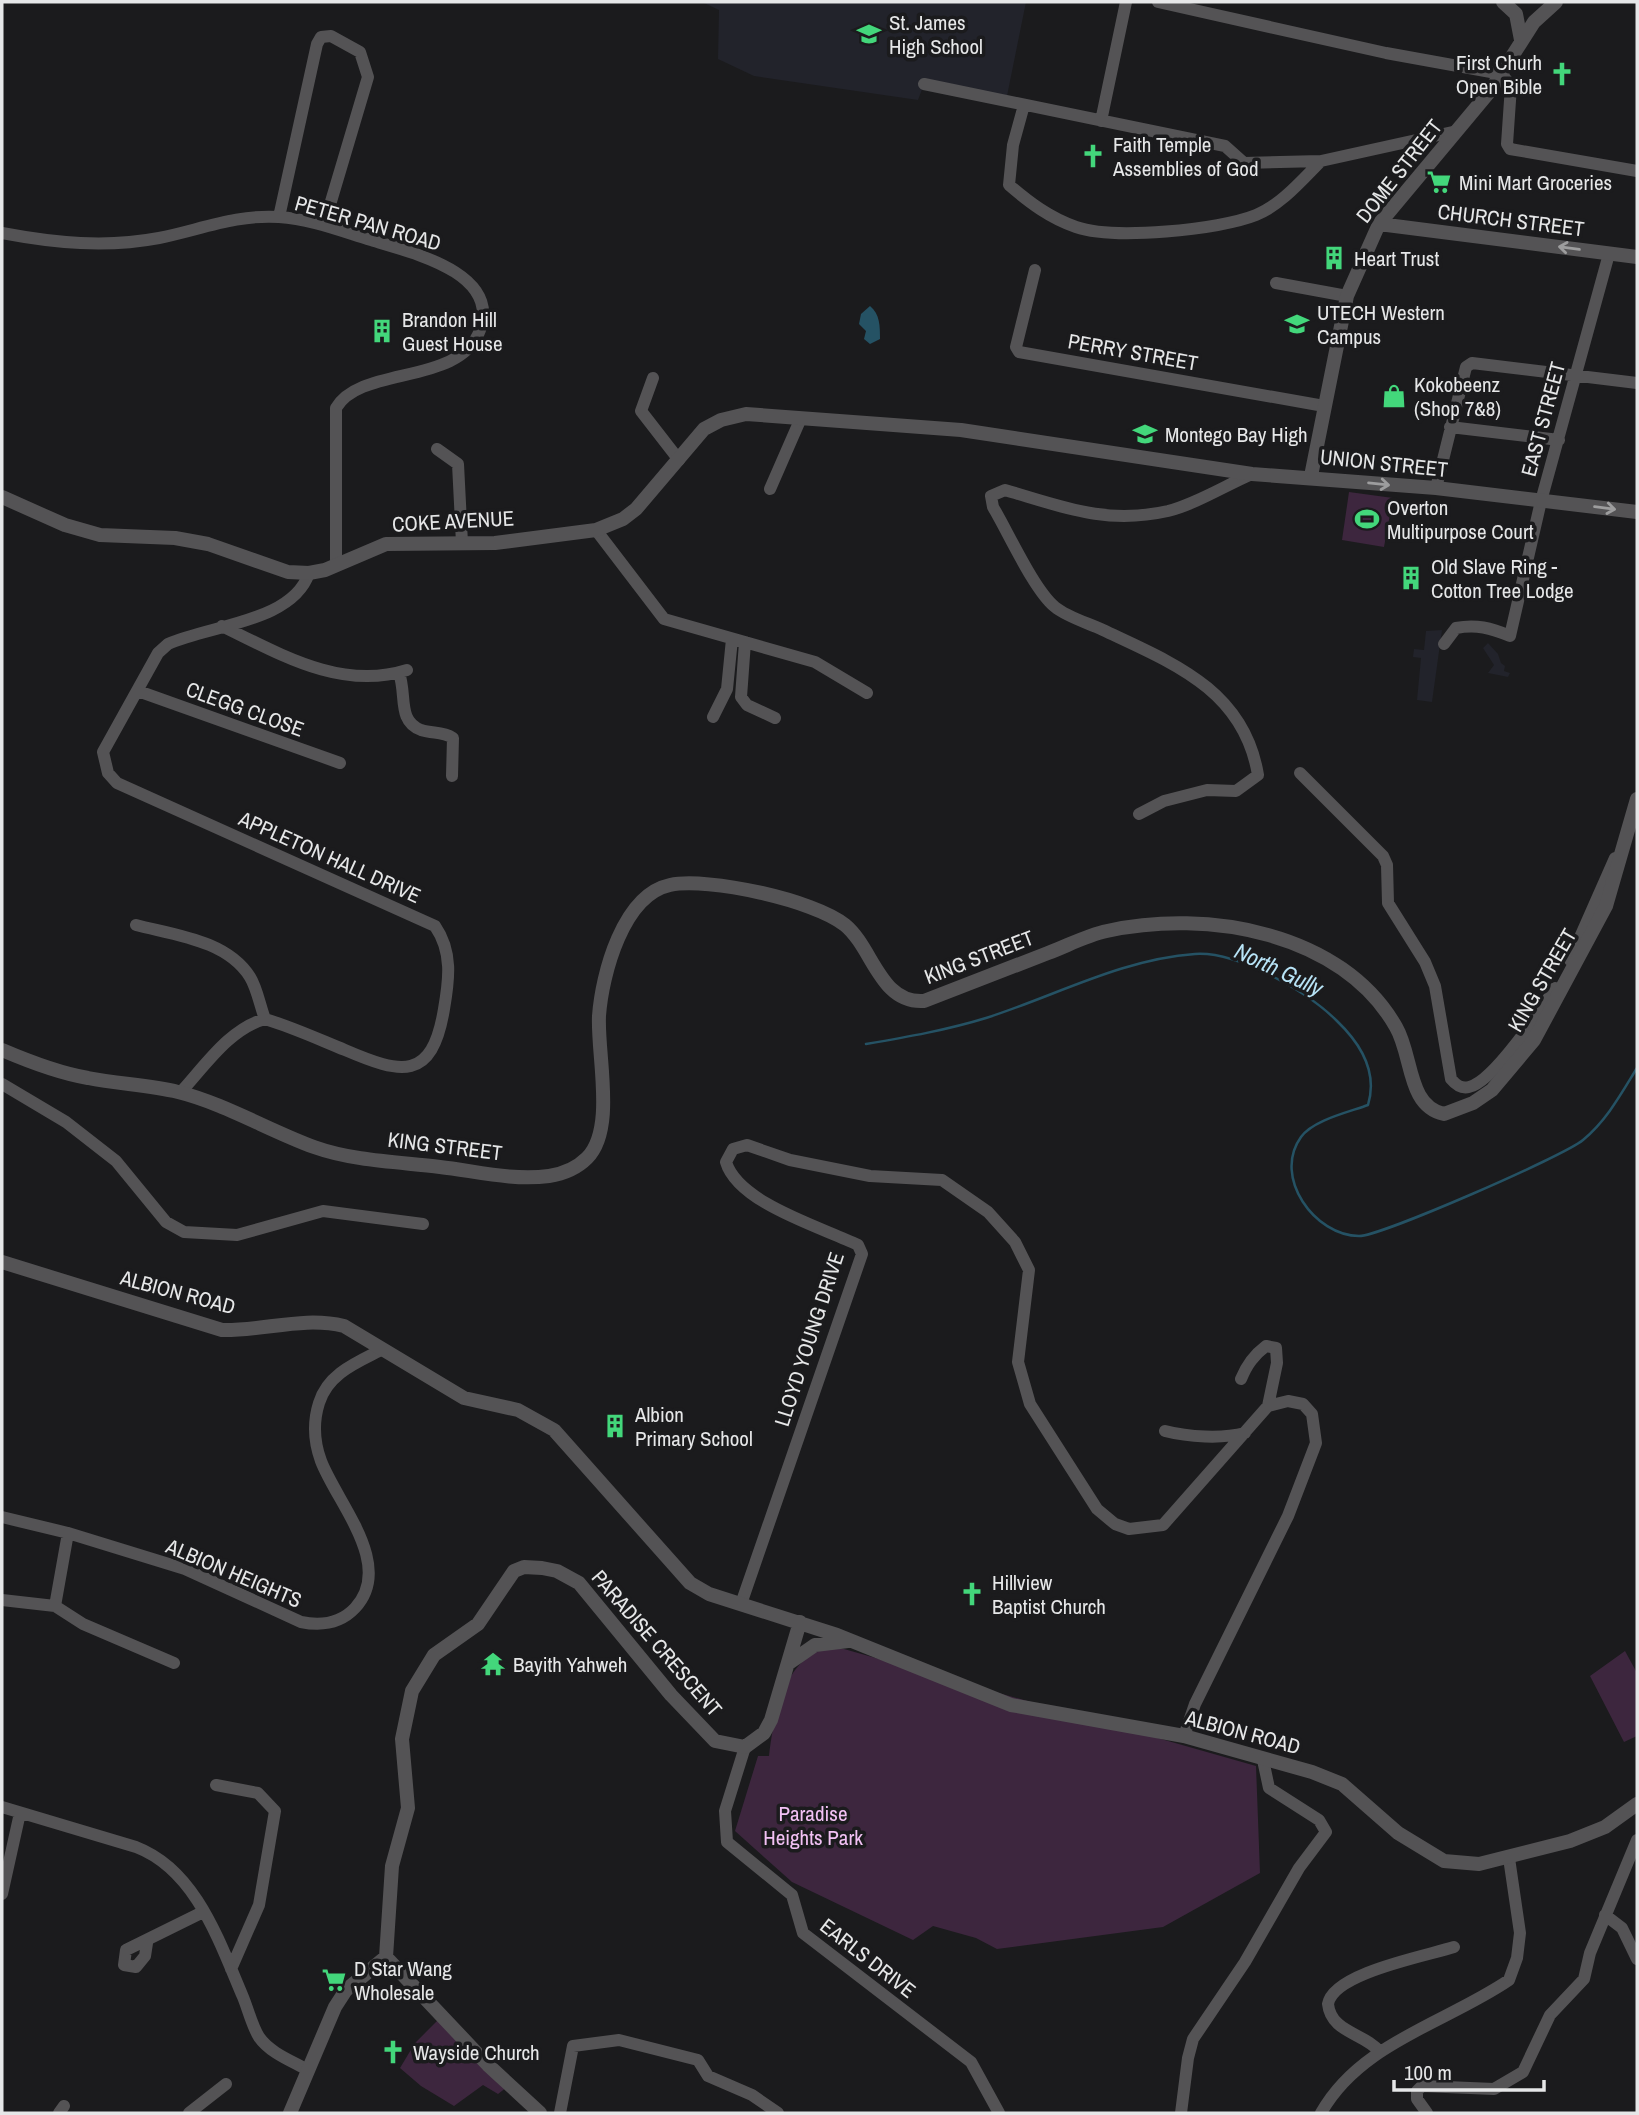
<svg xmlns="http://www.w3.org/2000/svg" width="1639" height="2115" font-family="'Archivo Narrow',sans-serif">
	<rect width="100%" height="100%" fill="#1b1b1d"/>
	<path fill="#22232b" d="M702,2H1026L1006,101L924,84L918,100L754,76L718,59L719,10Z
		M1442,630L1432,702L1417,700L1421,658L1413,657L1414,649L1424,650L1426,631Z
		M1488,643L1498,654L1501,663L1505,666L1504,671L1510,673L1508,677L1488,673L1494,665L1483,648Z"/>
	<path fill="#3d263e" d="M1349,492L1393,498L1384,547L1342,540Z
		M844,1649L1256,1766L1260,1873L1163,1927L997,1949L976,1938L933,1926L913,1940L792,1882L735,1831L758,1756H769C773,1722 782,1668 816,1652C824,1648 835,1649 844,1649Z
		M1625,1651L1637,1673V1736L1624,1742L1590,1676Z
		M440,2018L507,2087L498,2094L483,2085L454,2106L421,2086L400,2068L415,2043Z"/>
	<path fill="#255264" d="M870,306C880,314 880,326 880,339L870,344L864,339L866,331L859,324L861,314Z"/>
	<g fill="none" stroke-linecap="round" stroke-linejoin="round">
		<path stroke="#255264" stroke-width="2.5" d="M866,1044C907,1037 947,1030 986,1018C1055,996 1122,959 1195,954C1237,951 1308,992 1337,1021C1361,1044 1378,1072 1368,1105C1349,1112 1313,1120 1301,1137C1272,1177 1315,1236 1359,1236C1381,1236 1564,1156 1583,1140C1607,1120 1621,1094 1637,1068"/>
		<path stroke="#545355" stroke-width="12" d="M1158,2L1386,53L1502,74L1511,86L1507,144L1510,149L1637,171
			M924,84L1225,146L1244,163L1321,161L1457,131
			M1024,105L1013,145L1009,185C1030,203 1050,218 1076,227C1113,240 1219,230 1256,215C1281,205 1302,180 1321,161
			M1101,121L1126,2
			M279,217L317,44L321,37L331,36L360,52L368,77L324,225
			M2,233C55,243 106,248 159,238C199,230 238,214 279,217C310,219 341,231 371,240C409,252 501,272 480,330C460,386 361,365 336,408V565
			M1035,270L1016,347L1019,352L1324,406
			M1276,283L1347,296
			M653,378L641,411L679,460
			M1450,427L1559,440
			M437,449L458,464L462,543
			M1436,488L1466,367L1472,363L1637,383
			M770,489L801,418
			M596,530L664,619L815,662L867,693
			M222,626C280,654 341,691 407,670
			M745,642L741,697L747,705L775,718
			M1444,644L1456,628C1476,624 1491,628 1510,636L1541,501L1609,254
			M399,673C407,695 397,721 421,730C433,734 442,731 453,738L452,776
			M138,691L340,763
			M713,717L727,689L732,639
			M1300,773L1383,856L1387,865L1388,903L1425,962L1435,986L1451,1079C1456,1085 1461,1089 1469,1087C1493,1082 1542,1009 1555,988
			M1139,814L1164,801L1207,790L1236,791L1258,775C1244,690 1173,663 1103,630C1088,623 1067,617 1055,607C1034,590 1008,532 993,507L991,496L1005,490C1063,507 1106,525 1168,511C1196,504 1226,485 1252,474
			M136,925C174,935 227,940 250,977C257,988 260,1006 265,1019
			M1570,960L1615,858
			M2,1084L66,1122L116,1161L166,1222L184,1232L237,1235L323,1211L423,1224
			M180,1093C205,1066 229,1029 265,1019C292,1027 318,1039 345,1050C401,1074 432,1082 444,1009C449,980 453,952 435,926L117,783L108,773L103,752L158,653L168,644C210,625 293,622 309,573
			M1241,1379C1247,1364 1254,1355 1266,1346L1276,1348L1277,1363L1268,1406
			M1165,1431C1188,1437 1222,1439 1245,1433
			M2,1517L68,1533L185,1569L301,1622C321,1626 340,1624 355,1608C395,1565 337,1503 321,1461C314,1442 313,1422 319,1403C328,1373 358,1362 383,1349
			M2,1600L55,1606L68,1533
			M741,1604L862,1254L858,1245C821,1227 738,1203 726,1162L733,1149L747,1145L790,1160L870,1176L942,1180L988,1212L1015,1242L1029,1270L1018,1362L1030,1404L1097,1509L1115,1524L1129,1529L1163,1525L1268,1406L1288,1401L1303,1404L1312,1414L1316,1443L1288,1516L1195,1704L1184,1736
			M55,1606L83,1624L174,1663
			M745,1747L725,1811L727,1842L792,1895L803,1933L971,2062L999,2113
			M216,1785L258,1793L275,1811L259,1905L231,1969
			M2,1807L136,1847C196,1870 219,1941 243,1997C248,2009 252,2026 259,2037C270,2053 292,2061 308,2070
			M2,1894L20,1813
			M1605,1915L1622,1928L1637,1959
			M147,1943L145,1956L136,1967L124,1965L126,1950L203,1912
			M1380,2052C1365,2033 1331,2033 1328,2004C1333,1973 1426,1956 1454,1947
			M59,2113L64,2106
			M189,2113L226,2084
			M560,2113L573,2046L619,2040L698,2060L708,2076L752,2095L778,2113
			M1181,2113L1188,2058L1193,2039L1245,1962L1299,1868L1326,1832L1319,1820L1269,1788L1263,1760
			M1321,2113C1360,2043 1446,2023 1509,1980L1517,1958L1520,1933L1509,1858
			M1427,2113L1417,2099V2091L1422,2086L1494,2089L1523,2072L1550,2015L1584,1979L1590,1953L1637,1840"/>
		<path stroke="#545355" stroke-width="14" d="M1503,2L1516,14L1521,40
			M1379,224L1637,257
			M1311,476L1347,296L1379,224L1490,91L1534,22L1556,2
			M2,497L65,525L100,535L175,538L208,544L288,572L309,573L325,570L386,544L495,543L596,530L623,519L636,509L704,429L721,420L746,414L961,430L1252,474L1436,488L1637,512
			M2,1050C30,1062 58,1073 88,1078C118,1084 149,1085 178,1092C223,1103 270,1131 314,1147C353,1161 399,1162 440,1167C475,1171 513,1181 549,1176C562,1174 577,1168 587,1158C616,1129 597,1055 599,1016C602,974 623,895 670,885C708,877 814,900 845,925C873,948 880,1004 924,1001C965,985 1006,969 1048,953C1067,946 1087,935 1107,931C1207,909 1342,932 1396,1027C1413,1056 1407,1106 1444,1114L1473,1103L1492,1090L1534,1040L1606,906L1637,799
			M2,1262L222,1330C264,1331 303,1316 344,1326L464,1398L518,1410L554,1430L690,1583L709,1594L837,1635L1011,1705L1184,1736L1312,1772L1342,1784L1398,1833L1444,1861L1479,1864L1570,1841L1605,1827L1637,1804
			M789,1663L815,1645L848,1641
			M290,2113L335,2007L346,1990L386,1957
			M540,2113L488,2065L386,1957L392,1866L408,1808L402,1739L412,1691L434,1655L478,1624L514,1571L524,1567L542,1568L557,1571L579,1583L671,1695L715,1741L745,1747L764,1733L771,1720L800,1622"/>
	</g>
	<defs><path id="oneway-shaft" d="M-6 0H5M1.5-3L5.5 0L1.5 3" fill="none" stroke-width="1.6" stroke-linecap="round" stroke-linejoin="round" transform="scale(1.75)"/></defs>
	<g stroke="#9d9d9e">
		<use href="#oneway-shaft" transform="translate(1569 248) rotate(-172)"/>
		<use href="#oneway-shaft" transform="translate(1379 484) rotate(6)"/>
		<use href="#oneway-shaft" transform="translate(1605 508) rotate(7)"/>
	</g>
	<defs>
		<g id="school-bare" transform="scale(1.89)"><path d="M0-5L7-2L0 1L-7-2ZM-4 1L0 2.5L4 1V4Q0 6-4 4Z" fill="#43d77b" stroke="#1b1b1d" stroke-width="2.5" paint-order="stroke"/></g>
		<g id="church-bare" transform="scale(1.89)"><path d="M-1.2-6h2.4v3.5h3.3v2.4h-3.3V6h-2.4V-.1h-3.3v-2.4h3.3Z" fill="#43d77b" stroke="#1b1b1d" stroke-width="2.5" paint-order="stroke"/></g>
		<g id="supermarket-bare" transform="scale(1.89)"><path d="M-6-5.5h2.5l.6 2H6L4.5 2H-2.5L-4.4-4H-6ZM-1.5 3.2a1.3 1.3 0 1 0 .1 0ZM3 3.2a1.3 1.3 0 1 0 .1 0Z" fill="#43d77b" stroke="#1b1b1d" stroke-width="2.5" paint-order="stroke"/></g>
		<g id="building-bare" transform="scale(1.89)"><path d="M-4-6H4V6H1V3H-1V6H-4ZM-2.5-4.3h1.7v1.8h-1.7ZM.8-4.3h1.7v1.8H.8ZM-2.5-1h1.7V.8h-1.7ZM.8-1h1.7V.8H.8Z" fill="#43d77b" stroke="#1b1b1d" stroke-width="2.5" paint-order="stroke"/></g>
		<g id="university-bare" transform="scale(1.89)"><path d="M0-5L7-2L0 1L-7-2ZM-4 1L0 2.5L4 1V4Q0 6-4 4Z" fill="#43d77b" stroke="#1b1b1d" stroke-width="2.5" paint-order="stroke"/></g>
		<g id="shop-bare" transform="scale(1.89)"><path d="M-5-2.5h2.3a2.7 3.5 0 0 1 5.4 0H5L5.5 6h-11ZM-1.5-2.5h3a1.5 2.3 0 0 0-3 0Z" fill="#43d77b" stroke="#1b1b1d" stroke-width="2.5" paint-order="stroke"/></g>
		<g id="stadium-bare" transform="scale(1.89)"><path d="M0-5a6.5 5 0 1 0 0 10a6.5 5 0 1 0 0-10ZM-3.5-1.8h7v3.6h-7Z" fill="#43d77b" stroke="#1b1b1d" stroke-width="2.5" paint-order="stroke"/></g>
		<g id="temple-bare" transform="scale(1.89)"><path d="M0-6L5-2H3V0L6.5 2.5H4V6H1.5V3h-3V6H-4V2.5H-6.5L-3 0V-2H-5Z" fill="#43d77b" stroke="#1b1b1d" stroke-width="2.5" paint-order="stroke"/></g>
	</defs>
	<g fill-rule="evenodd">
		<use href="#school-bare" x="869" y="34"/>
		<use href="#church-bare" x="1562" y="74"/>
		<use href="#church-bare" x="1093" y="156"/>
		<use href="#supermarket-bare" x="1439" y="182"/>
		<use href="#building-bare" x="1334" y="258"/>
		<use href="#university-bare" x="1297" y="324"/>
		<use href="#building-bare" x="382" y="331"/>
		<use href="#shop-bare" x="1394" y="396"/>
		<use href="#school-bare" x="1145" y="434"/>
		<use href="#stadium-bare" x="1367" y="519"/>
		<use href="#building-bare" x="1411" y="578"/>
		<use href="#building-bare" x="615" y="1426"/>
		<use href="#church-bare" x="972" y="1594"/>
		<use href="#temple-bare" x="493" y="1664"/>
		<use href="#supermarket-bare" x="334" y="1980"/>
		<use href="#church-bare" x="393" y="2052"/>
	</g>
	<g text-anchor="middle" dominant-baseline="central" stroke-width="7" stroke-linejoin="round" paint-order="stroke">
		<g font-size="21" fill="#e6e7e8" stroke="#1b1b1d" text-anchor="start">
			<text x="889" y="22">St. James<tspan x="889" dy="24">High School</tspan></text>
			<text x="1542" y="62" text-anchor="end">First Churh<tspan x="1542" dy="24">Open Bible</tspan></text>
			<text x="1113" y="144">Faith Temple<tspan x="1113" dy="24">Assemblies of God</tspan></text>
			<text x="1459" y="182">Mini Mart Groceries</text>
			<text x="1354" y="258">Heart Trust</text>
			<text x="1317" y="312">UTECH Western<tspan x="1317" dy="24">Campus</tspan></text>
			<text x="402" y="319">Brandon Hill<tspan x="402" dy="24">Guest House</tspan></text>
			<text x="1414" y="384">Kokobeenz<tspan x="1414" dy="24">(Shop 7&amp;8)</tspan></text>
			<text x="1165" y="434">Montego Bay High</text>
			<text x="1387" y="507">Overton<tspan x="1387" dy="24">Multipurpose Court</tspan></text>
			<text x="1431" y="566">Old Slave Ring -<tspan x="1431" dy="24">Cotton Tree Lodge</tspan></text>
			<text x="635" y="1414">Albion<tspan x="635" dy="24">Primary School</tspan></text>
			<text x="992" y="1582">Hillview<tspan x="992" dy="24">Baptist Church</tspan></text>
			<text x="513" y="1664">Bayith Yahweh</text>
			<text x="354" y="1968">D Star Wang<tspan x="354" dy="24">Wholesale</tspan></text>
			<text x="413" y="2052">Wayside Church</text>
		</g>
		<g font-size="21" fill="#e6e7e8" stroke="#1b1b1d">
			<text transform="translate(1399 171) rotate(-52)">DOME STREET</text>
			<text transform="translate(1511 220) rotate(7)">CHURCH STREET</text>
			<text transform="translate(368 223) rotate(16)">PETER PAN ROAD</text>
			<text transform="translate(1133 352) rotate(10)">PERRY STREET</text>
			<text transform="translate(1543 419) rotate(-75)">EAST STREET</text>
			<text transform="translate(1384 463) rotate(6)">UNION STREET</text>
			<text transform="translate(453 521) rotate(-3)">COKE AVENUE</text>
			<text transform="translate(245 709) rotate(20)">CLEGG CLOSE</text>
			<text transform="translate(330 857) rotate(24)">APPLETON HALL DRIVE</text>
			<text transform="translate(979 957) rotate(-21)">KING STREET</text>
			<text transform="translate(1542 980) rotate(-60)">KING STREET</text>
			<text transform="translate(445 1146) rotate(7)">KING STREET</text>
			<text transform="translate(178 1292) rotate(15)">ALBION ROAD</text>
			<text transform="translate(809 1339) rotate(-72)">LLOYD YOUNG DRIVE</text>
			<text transform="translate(234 1573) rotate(23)">ALBION HEIGHTS</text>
			<text transform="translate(657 1643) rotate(49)">PARADISE CRESCENT</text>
			<text transform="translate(1243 1732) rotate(15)">ALBION ROAD</text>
			<text transform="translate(868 1958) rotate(38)">EARLS DRIVE</text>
		</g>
		<g font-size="21" fill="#f2c1f4" stroke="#1b1b1d">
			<text x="813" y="1813">Paradise<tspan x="813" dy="24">Heights Park</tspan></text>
		</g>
		<g font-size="23" font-style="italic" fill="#b8e4f7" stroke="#1b1b1d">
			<text transform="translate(1279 969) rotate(25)">North Gully</text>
		</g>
	</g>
	<rect width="1639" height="2115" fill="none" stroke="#e6e7e8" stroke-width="7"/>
	<path d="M1394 2080v10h150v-10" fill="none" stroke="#e6e7e8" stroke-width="3.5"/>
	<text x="1404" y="2080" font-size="21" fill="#e6e7e8" stroke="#1b1b1d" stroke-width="5" paint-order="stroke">100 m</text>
</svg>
